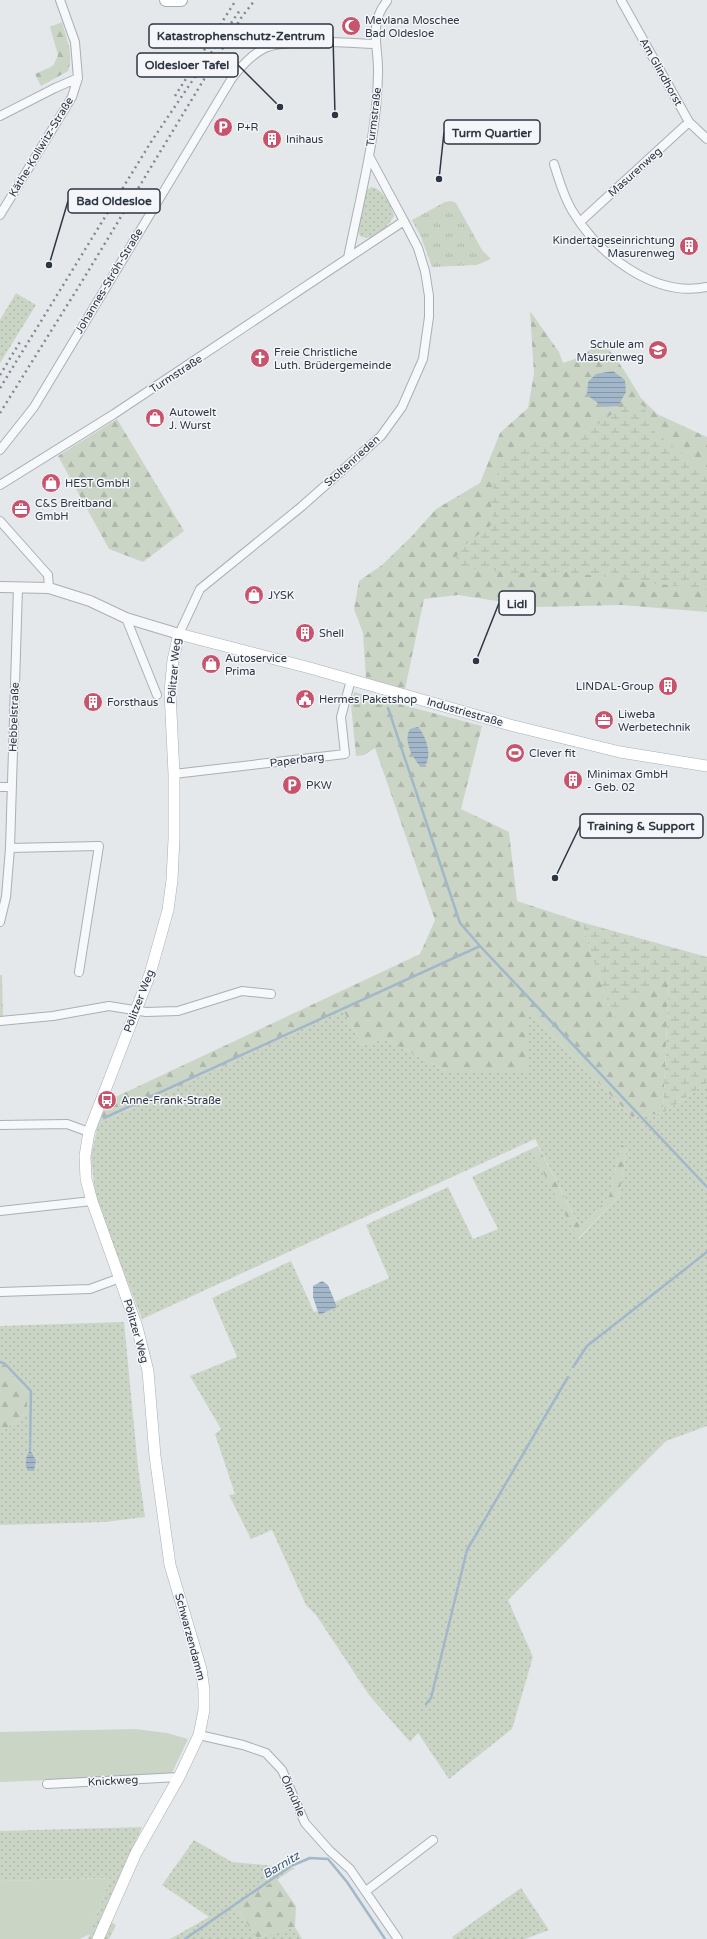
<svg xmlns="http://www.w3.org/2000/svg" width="707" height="1939" font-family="'Varela Round',sans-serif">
	<defs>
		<pattern id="grass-dots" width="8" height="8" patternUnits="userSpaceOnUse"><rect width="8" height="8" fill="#cbd5c6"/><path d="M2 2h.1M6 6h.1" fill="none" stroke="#afb7ab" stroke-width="1.8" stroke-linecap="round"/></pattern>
		<pattern id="forest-firs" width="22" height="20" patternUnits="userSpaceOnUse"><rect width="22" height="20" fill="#cbd5c6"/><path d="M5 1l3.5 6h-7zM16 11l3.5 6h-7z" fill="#afb7ab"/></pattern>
		<pattern id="wetland-marsh" width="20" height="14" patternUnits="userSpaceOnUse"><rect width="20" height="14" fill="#cbd5c6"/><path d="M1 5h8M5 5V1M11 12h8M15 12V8" fill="none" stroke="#afb7ab"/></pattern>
		<pattern id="park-tufts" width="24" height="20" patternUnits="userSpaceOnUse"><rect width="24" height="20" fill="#cbd5c6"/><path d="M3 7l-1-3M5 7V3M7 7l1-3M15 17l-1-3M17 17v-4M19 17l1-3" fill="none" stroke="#afb7ab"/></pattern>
		<pattern id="water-rules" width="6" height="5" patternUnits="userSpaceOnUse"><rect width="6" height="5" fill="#a2b7c9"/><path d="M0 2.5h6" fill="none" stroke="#8496a5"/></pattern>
	</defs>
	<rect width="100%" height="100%" fill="#e4e8eb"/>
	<path fill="url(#grass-dots)" d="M372,187C383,189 392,206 394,216C388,227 372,243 360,236L358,231L365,193L368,189Z
		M16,293L36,305L0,363V320Z
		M343,1010L362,1045L385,1039L446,1071H529L528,1010L632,1117L663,1113L707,1083V1426L666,1441L508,1600L533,1657L512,1729L449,1779L418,1733L410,1742L369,1695L316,1615L306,1605L272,1530L251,1539L229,1495L235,1494L215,1434L221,1429L190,1376L237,1357L212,1298L291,1261L314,1312L317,1311L319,1315L337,1307L335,1302L389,1278L366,1225L370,1223L448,1187L473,1239L498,1229L472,1177L531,1149L579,1239L619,1196L627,1147L621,1146L609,1196L581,1229L535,1139L142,1319L96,1201L91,1157L98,1124Z
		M124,1322L138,1467L145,1517L105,1522L0,1525V1433L27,1413V1393L4,1365L0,1364V1326Z
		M142,1827L122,1873L108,1920L116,1925L109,1939H88L110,1878L0,1881V1831Z
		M194,1840L232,1862L295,1868L235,1906L257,1938L295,1927L302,1939H170L209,1917L162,1885Z
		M521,1888L549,1930L525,1939H453L452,1937Z"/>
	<path fill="url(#forest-firs)" d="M62,22C66,37 74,54 68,71L41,86L35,74L53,66L58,55L50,27Z
		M530,311L559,352L563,363L578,358L603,341L624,370L641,398L657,414L707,437V612L622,605L537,607L458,595L424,599L405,689L366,679L363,633L354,609L359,581L382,565L413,535L436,509L480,483L500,433L528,408L534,374Z
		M117,419L184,531L143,562L109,549L58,456Z
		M354,692L482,726L461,809L509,832L517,901L581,922L613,1017L669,975L663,1113L632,1117L529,1011V1071H446L385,1039L362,1045L343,1010L98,1124L109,1100L420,954L435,920L375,748L364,755L356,756L351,705Z
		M621,1145L627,1147L619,1196L578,1239L531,1149L538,1146L581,1229L609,1196Z
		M0,1364L4,1365L27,1393V1413L0,1433Z
		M277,1879L296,1906L295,1927L257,1938L235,1906Z"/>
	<path fill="url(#wetland-marsh)" d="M643,405L652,430L707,472V590L565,572L513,573L454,567L459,549L494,523L491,505L493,482L510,451L532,440L566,446L624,406Z
		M581,922L707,957V1083L663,1113L669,976L613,1018Z"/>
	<path fill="url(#park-tufts)" d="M451,201L456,203L482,250L491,259L477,265L432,267L421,237L412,220L445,202Z
		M0,975H2L3,1017H0Z"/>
	<path fill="#cbd5c6" d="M135,1729L167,1733L188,1739L171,1775L0,1782V1732Z
		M110,1878L90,1934L80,1939H0V1881Z"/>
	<path fill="url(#water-rules)" d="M613,371L625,380L626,392L618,406L603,407L587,395L588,382L596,374Z
		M418,727C426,736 432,754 426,764L420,766C412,757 403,740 410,729Z
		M322,1281L328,1285L337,1307L319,1315L313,1297V1286Z
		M30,1450L36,1460L34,1471H28C24,1464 26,1456 30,1450Z"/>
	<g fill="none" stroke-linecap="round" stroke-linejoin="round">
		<path stroke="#a2b7c9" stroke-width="2.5" d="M388,708L460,923L480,946L707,1187
			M104,1118L480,946
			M0,1362L5,1364L31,1391L30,1450
			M573,1367L587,1346L707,1252
			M426,1704L431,1698L467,1550L568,1377
			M185,1939L291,1866L310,1858L328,1859L347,1882L385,1939"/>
		<g stroke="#a9afb5" stroke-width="10">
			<path id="minor" d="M621,0L689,122L707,139
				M0,116L55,88L78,78
				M554,164C559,180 564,198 573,212C599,255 655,298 707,287
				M0,215L72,97L78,78L75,42L60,0
				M580,222L689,122
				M348,258L404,221
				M0,450L34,407L232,78C241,67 250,56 263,49C285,38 349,43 376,44
				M0,485L114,414L348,258C360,197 377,136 378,74C379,47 368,24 387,1
				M0,521L48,575L49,588
				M126,618L157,695
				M179,634L200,589L301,507L381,436L402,407L423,359L429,317V296L425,271L418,248L404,221L369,156
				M174,774L345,754L341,717L351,680
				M0,787H11
				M10,848L99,846L79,972
				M0,922L6,897L10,848L18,587
				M0,1021L53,1016L109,1006L146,1012L178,1011L242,991L271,994
				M0,1125L67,1124L89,1132
				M0,1211L92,1201
				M0,1292L90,1289L120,1278
				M199,1735L243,1745L266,1753L282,1770L305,1823L330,1851L350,1869L398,1939
				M47,1784L179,1777
				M366,1891L433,1840"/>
		</g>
		<g stroke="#a9afb5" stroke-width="12">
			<path id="tertiary" d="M0,587L49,588L90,601L126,618L179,634"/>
		</g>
		<g stroke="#a9afb5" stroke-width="12">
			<path id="secondary" d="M98,1939L136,1853L179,1777L199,1735L204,1710V1690L201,1669L170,1565L155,1456L148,1371L137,1327L92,1201L86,1179L85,1156L89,1132L150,974L168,910L172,880L174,839V774L170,692L173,660L179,634L310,668L510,725L620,752L707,766"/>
		</g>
		<g stroke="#a4adb6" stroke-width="14">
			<path id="primary" d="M166,0H181"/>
		</g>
		<use href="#minor" stroke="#f7f8fa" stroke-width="8"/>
		<use href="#tertiary" stroke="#f7f8fa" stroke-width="10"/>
		<use href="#secondary" stroke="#fff" stroke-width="11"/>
		<use href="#primary" stroke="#fff" stroke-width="12"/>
		<path stroke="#7f8894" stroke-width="2.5" stroke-dasharray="2 4" stroke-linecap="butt" d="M175,96L236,0
			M0,375L20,342
			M0,388L151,142L240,10
			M0,413L81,283L241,18L255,0"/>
	</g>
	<defs>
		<g id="mosque-disc" transform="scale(1)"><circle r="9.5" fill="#c7536c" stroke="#f4f6f9"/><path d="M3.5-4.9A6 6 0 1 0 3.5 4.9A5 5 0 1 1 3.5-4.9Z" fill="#fff"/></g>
		<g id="parking-disc" transform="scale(1)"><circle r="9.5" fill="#c7536c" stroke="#f4f6f9"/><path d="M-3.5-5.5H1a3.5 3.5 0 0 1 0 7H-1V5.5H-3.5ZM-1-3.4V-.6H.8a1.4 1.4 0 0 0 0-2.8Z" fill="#fff"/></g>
		<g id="building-disc" transform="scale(1)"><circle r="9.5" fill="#c7536c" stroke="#f4f6f9"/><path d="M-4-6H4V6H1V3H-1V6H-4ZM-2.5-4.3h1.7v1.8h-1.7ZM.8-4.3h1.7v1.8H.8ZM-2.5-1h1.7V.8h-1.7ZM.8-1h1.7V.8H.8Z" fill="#fff"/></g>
		<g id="school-disc" transform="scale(1)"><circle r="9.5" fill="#c7536c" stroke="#f4f6f9"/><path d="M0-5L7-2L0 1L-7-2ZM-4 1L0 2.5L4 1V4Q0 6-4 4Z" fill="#fff"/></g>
		<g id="church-disc" transform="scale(1)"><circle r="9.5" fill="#c7536c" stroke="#f4f6f9"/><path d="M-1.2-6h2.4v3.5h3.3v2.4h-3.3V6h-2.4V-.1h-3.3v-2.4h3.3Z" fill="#fff"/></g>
		<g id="shop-disc" transform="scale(1)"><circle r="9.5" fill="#c7536c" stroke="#f4f6f9"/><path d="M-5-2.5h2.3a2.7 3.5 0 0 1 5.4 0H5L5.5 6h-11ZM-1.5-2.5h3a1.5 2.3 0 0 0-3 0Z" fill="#fff"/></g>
		<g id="office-disc" transform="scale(1)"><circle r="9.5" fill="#c7536c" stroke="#f4f6f9"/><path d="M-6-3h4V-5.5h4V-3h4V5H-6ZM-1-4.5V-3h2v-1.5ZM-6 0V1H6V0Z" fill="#fff"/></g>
		<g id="civic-disc" transform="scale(1)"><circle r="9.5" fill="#c7536c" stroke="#f4f6f9"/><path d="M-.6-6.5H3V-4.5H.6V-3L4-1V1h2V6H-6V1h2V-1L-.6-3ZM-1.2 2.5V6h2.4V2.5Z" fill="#fff"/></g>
		<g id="stadium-disc" transform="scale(1)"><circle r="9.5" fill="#c7536c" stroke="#f4f6f9"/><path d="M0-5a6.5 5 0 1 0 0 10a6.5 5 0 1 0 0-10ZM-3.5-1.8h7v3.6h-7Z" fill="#fff"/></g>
		<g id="bus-disc" transform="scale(1)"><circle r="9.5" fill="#c7536c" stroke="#f4f6f9"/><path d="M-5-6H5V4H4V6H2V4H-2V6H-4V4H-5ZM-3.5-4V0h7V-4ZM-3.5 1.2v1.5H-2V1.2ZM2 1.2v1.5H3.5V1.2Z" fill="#fff"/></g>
	</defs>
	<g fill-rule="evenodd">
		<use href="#mosque-disc" x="351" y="26"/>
		<use href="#parking-disc" x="223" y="127"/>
		<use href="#building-disc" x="272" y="139"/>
		<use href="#building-disc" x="689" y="246"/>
		<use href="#school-disc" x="658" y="350"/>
		<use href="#church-disc" x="260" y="358"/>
		<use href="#shop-disc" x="155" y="418"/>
		<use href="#shop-disc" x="51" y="483"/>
		<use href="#office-disc" x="21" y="509"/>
		<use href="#shop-disc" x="254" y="595"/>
		<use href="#building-disc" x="305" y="633"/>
		<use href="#shop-disc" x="211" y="664"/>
		<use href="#building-disc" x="668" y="686"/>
		<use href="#civic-disc" x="305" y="699"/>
		<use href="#building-disc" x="93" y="702"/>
		<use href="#office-disc" x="604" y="720"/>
		<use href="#stadium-disc" x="515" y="753"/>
		<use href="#building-disc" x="573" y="780"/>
		<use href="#parking-disc" x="292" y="785"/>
		<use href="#bus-disc" x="107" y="1100"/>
	</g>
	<g text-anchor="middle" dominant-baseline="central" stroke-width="3" stroke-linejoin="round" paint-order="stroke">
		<g font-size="11" fill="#2d3643" stroke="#f4f6f9" text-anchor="start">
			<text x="365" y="20">Mevlana Moschee<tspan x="365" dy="13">Bad Oldesloe</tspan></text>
			<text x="237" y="127">P+R</text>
			<text x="286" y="139">Inihaus</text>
			<text x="675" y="240" text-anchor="end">Kindertageseinrichtung<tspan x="675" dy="13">Masurenweg</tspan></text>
			<text x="644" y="344" text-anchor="end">Schule am<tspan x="644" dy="13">Masurenweg</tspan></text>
			<text x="274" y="352">Freie Christliche<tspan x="274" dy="13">Luth. Brüdergemeinde</tspan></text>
			<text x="169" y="412">Autowelt<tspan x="169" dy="13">J. Wurst</tspan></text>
			<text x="65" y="483">HEST GmbH</text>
			<text x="35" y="503">C&amp;S Breitband<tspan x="35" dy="13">GmbH</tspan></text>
			<text x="268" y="595">JYSK</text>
			<text x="319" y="633">Shell</text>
			<text x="225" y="658">Autoservice<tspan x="225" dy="13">Prima</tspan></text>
			<text x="654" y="686" text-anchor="end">LINDAL-Group</text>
			<text x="319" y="699">Hermes Paketshop</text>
			<text x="107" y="702">Forsthaus</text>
			<text x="618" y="714">Liweba<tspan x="618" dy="13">Werbetechnik</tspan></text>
			<text x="529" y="753">Clever fit</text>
			<text x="587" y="774">Minimax GmbH<tspan x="587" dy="13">- Geb. 02</tspan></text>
			<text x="306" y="785">PKW</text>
			<text x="121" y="1100">Anne-Frank-Straße</text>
		</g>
		<g font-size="11" fill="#2d3643" stroke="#f4f6f9">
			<text transform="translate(661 72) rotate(61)">Am Glindhorst</text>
			<text transform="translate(374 117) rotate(-83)">Turmstraße</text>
			<text transform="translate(41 147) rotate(-59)">Käthe-Kollwitz-Straße</text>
			<text transform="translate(635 172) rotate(-42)">Masurenweg</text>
			<text transform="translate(109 281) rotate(-59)">Johannes-Ströh-Straße</text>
			<text transform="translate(176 374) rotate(-33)">Turmstraße</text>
			<text transform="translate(352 461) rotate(-42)">Stoltenrieden</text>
			<text transform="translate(174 671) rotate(-85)">Pölitzer Weg</text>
			<text transform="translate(465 712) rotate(16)">Industriestraße</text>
			<text transform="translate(14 717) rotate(-88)">Hebbelstraße</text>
			<text transform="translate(297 760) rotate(-7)">Paperbarg</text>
			<text transform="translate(139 1001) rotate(-69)">Pölitzer Weg</text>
			<text transform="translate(136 1331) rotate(74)">Pölitzer Weg</text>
			<text transform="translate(190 1637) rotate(75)">Schwarzendamm</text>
			<text transform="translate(113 1781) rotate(-3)">Knickweg</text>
			<text transform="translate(293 1796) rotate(66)">Ölmühle</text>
		</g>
		<g font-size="12" font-style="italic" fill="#395875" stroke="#f4f6f9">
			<text transform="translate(281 1865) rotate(-31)">Barnitz</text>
		</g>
	</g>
	<path fill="none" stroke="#2d3643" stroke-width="1.5" d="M335 115L333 36M280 107L238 65M439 179L444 132M49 265L68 201M476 661L499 603M555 878L580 826"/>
	<g fill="#2d3643" stroke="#f4f6f9" stroke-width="1.5">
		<circle cx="335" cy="115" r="4"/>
		<circle cx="280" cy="107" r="4"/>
		<circle cx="439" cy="179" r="4"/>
		<circle cx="49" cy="265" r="4"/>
		<circle cx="476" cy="661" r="4"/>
		<circle cx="555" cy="878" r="4"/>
	</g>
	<g fill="#f4f6f9" stroke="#2d3643" stroke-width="1.5">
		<rect x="149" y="24" width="184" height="24" rx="4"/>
		<rect x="137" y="53" width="101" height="24" rx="4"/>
		<rect x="444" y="120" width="96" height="24" rx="4"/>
		<rect x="68" y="189" width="92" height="24" rx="4"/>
		<rect x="499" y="591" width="36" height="24" rx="4"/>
		<rect x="580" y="814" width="123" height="24" rx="4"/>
	</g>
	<g font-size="12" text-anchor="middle" font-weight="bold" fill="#2d3643">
		<text x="241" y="40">Katastrophenschutz-Zentrum</text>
		<text x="187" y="69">Oldesloer Tafel</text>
		<text x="492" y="137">Turm Quartier</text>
		<text x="114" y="205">Bad Oldesloe</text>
		<text x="517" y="608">Lidl</text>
		<text x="641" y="830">Training &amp; Support</text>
	</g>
</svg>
